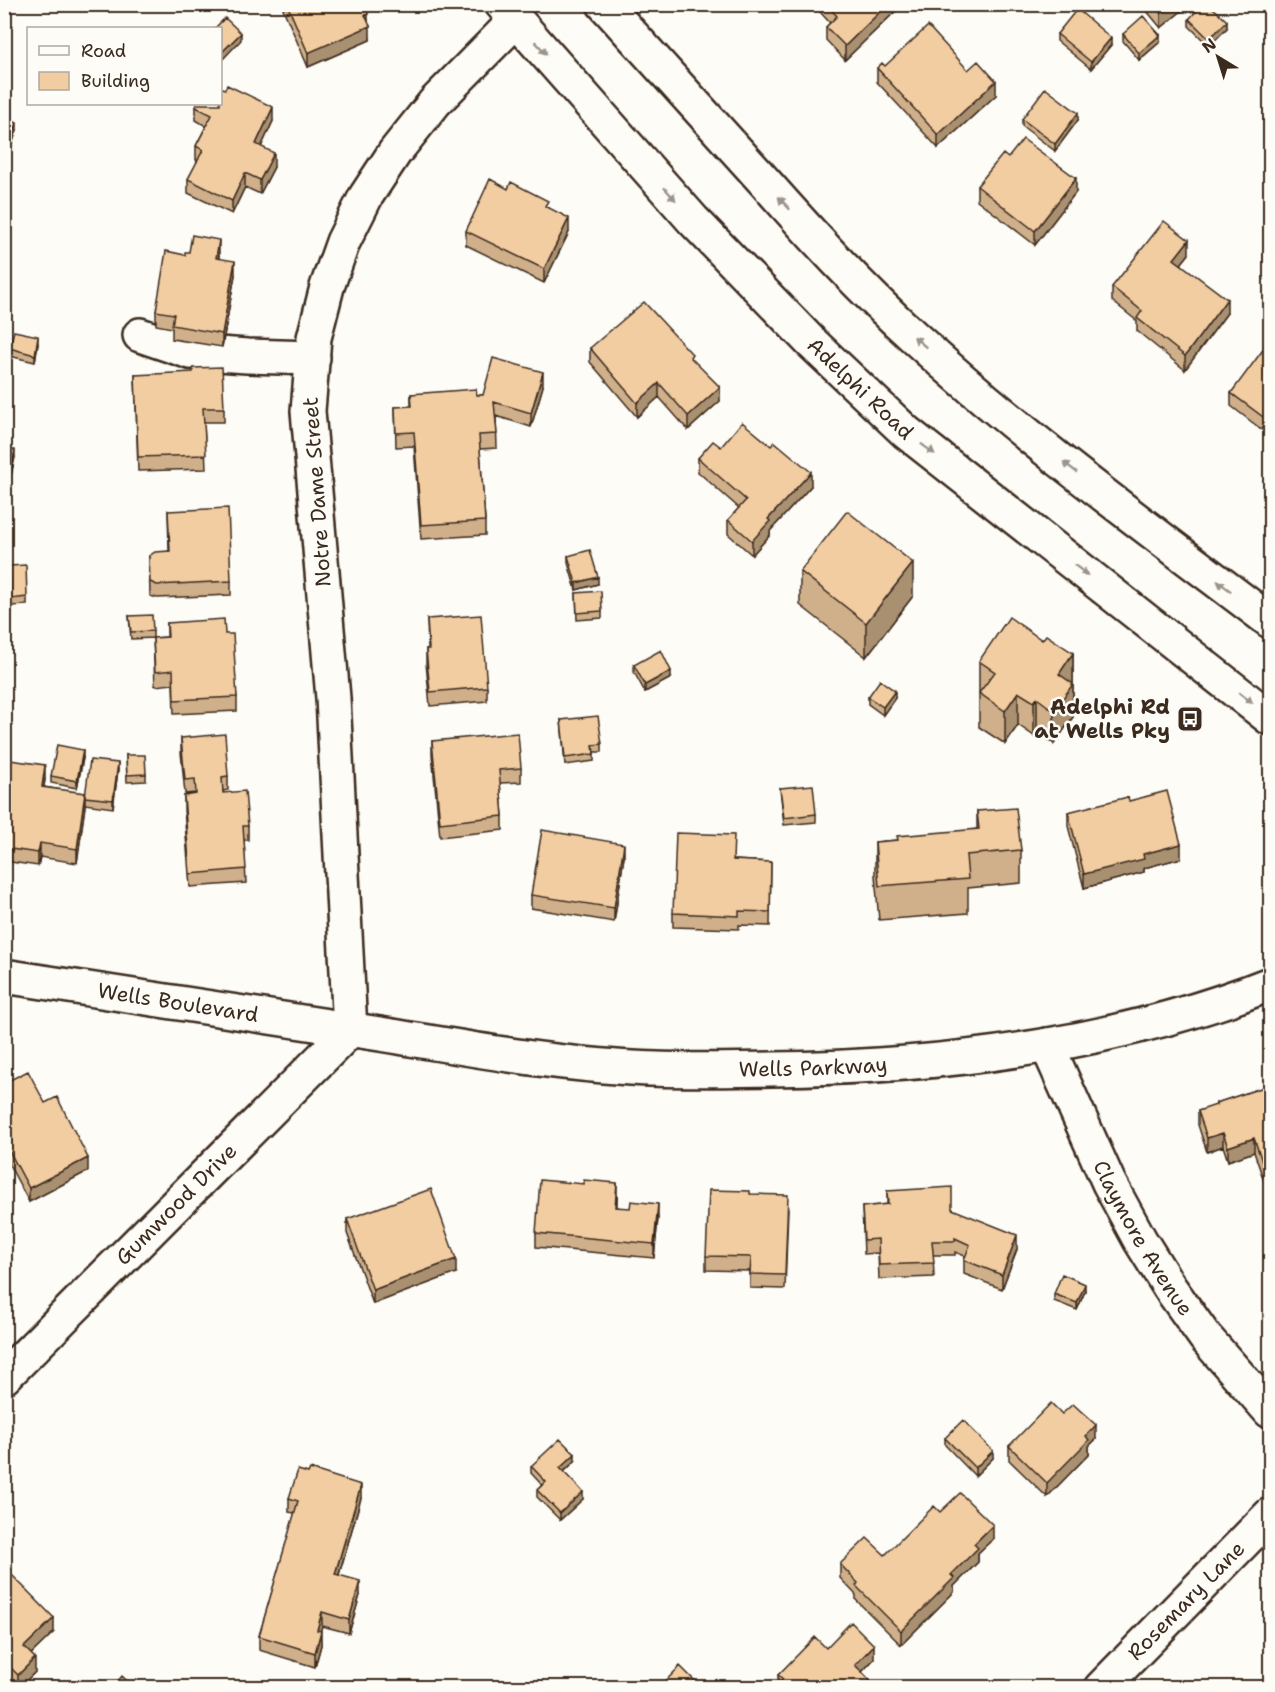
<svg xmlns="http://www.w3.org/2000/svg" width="1275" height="1692" font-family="'Shantell Sans',sans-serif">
	<rect width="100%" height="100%" fill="#fdfcf7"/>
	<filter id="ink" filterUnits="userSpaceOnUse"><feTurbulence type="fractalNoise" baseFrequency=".0167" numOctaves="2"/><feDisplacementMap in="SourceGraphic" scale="12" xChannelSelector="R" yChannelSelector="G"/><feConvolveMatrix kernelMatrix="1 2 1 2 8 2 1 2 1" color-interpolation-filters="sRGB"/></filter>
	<g filter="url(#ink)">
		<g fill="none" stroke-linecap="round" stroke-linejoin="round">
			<g stroke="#3b2a1e" stroke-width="38">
				<g id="minor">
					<path d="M140,335L190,352L247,356L313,358"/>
					<path id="s1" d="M4,976C130,995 255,1015 380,1034C454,1046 529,1060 604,1066C659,1071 715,1070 771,1069C938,1067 1114,1046 1270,984"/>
					<path d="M350,1030L333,698L308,411L314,338L327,287L343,242L366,196L395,152L435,102L516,20"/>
					<path id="s2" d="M1047,1045L1109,1183L1140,1240L1170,1288L1205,1337L1270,1411"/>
					<path id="s3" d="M4,1377L350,1030"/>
					<path id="s4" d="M1101,1688L1270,1515"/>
				</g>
			</g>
			<g stroke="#3b2a1e" stroke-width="38">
				<g id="major">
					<path id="s5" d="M502,4L693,220L811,342L906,432L1270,718"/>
					<path d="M604,4C657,63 711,122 764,181C811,234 860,288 913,336C1025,439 1149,529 1270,621"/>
				</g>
			</g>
			<use href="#minor" stroke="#fdfcf7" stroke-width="33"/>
			<use href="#major" stroke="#fdfcf7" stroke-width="33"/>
		</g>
		<path fill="#d0b08b" stroke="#3b2a1e" stroke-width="1.5" d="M281,4H364L368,21L370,40L308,67Z
			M813,4H903L845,60L826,40V27L830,23Z
			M1141,4H1190L1161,28Z
			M1189,19L1227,28L1209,46L1189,26Z
			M1057,34L1111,45L1091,69L1057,41Z
			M1123,34L1160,42L1139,60L1123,41Z
			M885,66L968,70L996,95L938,148L877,82V68Z
			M196,107L273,121L261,147L274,167L260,194L245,187L232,214L188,193V179L198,161L196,160V146L206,126L196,120Z
			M4,118L17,130L8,155L4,154Z
			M1022,119L1078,120L1055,151L1022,126Z
			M1008,158L1076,192L1035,245L977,200V186Z
			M508,189L548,208L569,232L544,283L466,245V231Z
			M189,252L219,254V258L235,275L222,347L172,339V328L156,325V311L185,255Z
			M1189,254L1181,264L1227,313L1185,370L1137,331V321L1112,301V287Z
			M38,344L35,362L9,356V348Z
			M1270,345V436L1231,406V393Z
			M590,348L692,359L720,401L688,430L659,397L637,417L590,362Z
			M135,375L224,408V422H204L206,469L138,471Z
			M543,386L531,427L496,416L497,448L480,449L485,521V535L421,539L414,446L396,447L395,407H411V394L483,395Z
			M721,447L811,486L770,531V535L752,555L728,534V520L739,508L698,472V458Z
			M4,448L15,457L11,475L4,474Z
			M168,511L231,581V595L157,598L150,596L149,556L169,551Z
			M568,556L598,584L576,590L568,563Z
			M800,571L913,596L866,657L800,605Z
			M9,573L27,597V605L11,606Z
			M576,593L602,611V618L577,620Z
			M129,616L153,631V638L131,639Z
			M427,619L487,687V701L430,706L426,663V649H428Z
			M167,623L225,634L237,697V711L174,714L173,684L155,686L153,638L167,637Z
			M1042,640L1073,653V717L1054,744L1037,732L1034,736L1018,725L1005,744L979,727V661Z
			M634,665L671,678L645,692L634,672Z
			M868,697L895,698L883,715L868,704Z
			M561,720L602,744V752H594V761L565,765Z
			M181,738L228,776V790L223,791V793L248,826V840H244L246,883L190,887L184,810V796L195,794V793L185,794L181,752Z
			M432,741L521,768V782L500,783L503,816V830L440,837L432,754Z
			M126,755L146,774V781L127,782Z
			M83,758L77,788L51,783V776Z
			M118,770L113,808L85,804L77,863L40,857L38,866L4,861V781L45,779L44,787L85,794Z
			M780,788L816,814V822L784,825Z
			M1129,801L1181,858L1144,868V872L1084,888L1068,826V812Z
			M977,811L1021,850V883L968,888V913L879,920L875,876V842L897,840L977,829Z
			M624,857L614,922L531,908V895Z
			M734,860L771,862L770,926L739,925V929L673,927V913Z
			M4,1083L45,1103L88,1171L29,1202L4,1155Z
			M1270,1085V1179L1264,1181L1254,1152L1228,1161L1223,1146L1207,1152L1198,1125V1111L1216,1106V1103Z
			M887,1191L952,1209L1017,1249L1002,1289L964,1274V1260L965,1256L955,1252V1255H933L934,1277L879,1279L878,1253L864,1254L862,1207L887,1205Z
			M750,1194L788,1209L785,1289L750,1288V1271L706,1270V1256Z
			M617,1197V1207L658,1218L654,1258L536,1247V1233Z
			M347,1219L456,1273L373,1304L347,1233Z
			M1085,1291L1077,1310L1054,1301V1294Z
			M1062,1414L1096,1439L1089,1446V1454L1047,1497L1009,1460V1446Z
			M945,1438L993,1458L975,1476L945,1445Z
			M575,1461L564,1472L583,1499L560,1520L537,1497V1490L542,1485L531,1473V1466Z
			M289,1498H361L339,1575L360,1595L349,1633L322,1626L320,1631L321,1645L315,1667L259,1650V1636L295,1513L289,1512Z
			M940,1512L993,1539L978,1553V1562L954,1586V1592L901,1645L856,1600V1595L840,1578V1564L885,1555Z
			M4,1579L54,1632L31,1654L35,1672L19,1688H16L4,1675Z
			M826,1648L874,1659L862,1672L870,1688L778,1684V1675Z
			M1270,1649V1671L1267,1667V1653Z"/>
		<path fill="#a99071" stroke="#3b2a1e" stroke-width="1.5" d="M888,4H903L845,60V46Z
			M1173,4H1190L1161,28V14Z
			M368,14V27L370,26V40L308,67V53Z
			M1227,21V28L1209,46V39Z
			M241,33V40L221,61V53Z
			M1160,35V42L1139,60V53Z
			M1111,38V45L1091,69V62Z
			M996,81V95L938,148V135Z
			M273,107V121L256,158V144Z
			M1078,113V120L1055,151V144Z
			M17,123V130L8,155V148Z
			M274,153V167L260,194V180Z
			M245,173V187L232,214V201Z
			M1076,178V192L1035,245V231Z
			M569,218V232L544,283V269Z
			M219,240V254L216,272V258Z
			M1189,240V254L1174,273V259Z
			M235,261V275L222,347V334Z
			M1227,299V313L1185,370V356Z
			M38,336V344L35,362V355Z
			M543,372V386L531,427V413Z
			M659,383V397L637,417V403Z
			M720,387V401L688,430V416Z
			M15,450V457L11,475V468Z
			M811,472V486L770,531V535L752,555V541L768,519Z
			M913,563V596L866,657V623Z
			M598,577V584L576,590V583Z
			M1073,653V717L1054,744V711L1059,674Z
			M671,671V678L645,692V685Z
			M895,691V698L883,715V707Z
			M1018,692V725L1005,744V711Z
			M1037,698V732L1034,736V702Z
			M83,750V758L77,788V781Z
			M118,763V770L113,808V800Z
			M45,765V779L42,801V787Z
			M85,793V807L77,863V849Z
			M40,843V857L38,866V853Z
			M624,844V857L614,922V908Z
			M1181,844V858L1144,868V872L1084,888V874L1143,854Z
			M1223,1133V1146L1207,1152V1138Z
			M1254,1138V1152L1228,1161V1147Z
			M88,1158V1171L29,1202V1188Z
			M1270,1165V1179L1264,1181V1167Z
			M617,1183V1197L615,1220V1207Z
			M658,1204V1218L654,1258V1244Z
			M1017,1235V1249L1002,1289V1275Z
			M456,1259V1273L373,1304V1290Z
			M1085,1284V1291L1077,1310V1303Z
			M1096,1425V1439L1089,1446V1454L1047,1497V1483L1086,1436Z
			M993,1451V1458L975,1476V1468Z
			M575,1454V1461L560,1475V1468Z
			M361,1485V1498L335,1588V1574Z
			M583,1492V1499L560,1520V1513Z
			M993,1525V1539L978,1553V1562L954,1586V1592L901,1645V1631L951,1575L974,1544Z
			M360,1581V1595L349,1633V1620Z
			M322,1612V1626L317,1644V1630Z
			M54,1618V1632L24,1661V1647Z
			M321,1631V1645L315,1667V1653Z
			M874,1645V1659L855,1679V1665Z
			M35,1658V1672L19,1688H18V1675Z
			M870,1680V1688H863Z"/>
		<path fill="#f2cda2" stroke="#3b2a1e" stroke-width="1.5" d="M287,4H364L368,14L365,15L370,26L308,53Z
			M826,4H888L845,46L826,27L837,16Z
			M1153,4H1173L1161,14Z
			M1203,4H1209L1227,21L1209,39L1189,19Z
			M1077,9L1111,38L1091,62L1057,34Z
			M1143,16L1160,35L1139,53L1123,34Z
			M225,18L241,33L221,53L220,28H215Z
			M928,26L968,70L978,61L996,81L938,135L877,68L882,63L885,66Z
			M227,85L273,107L256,144L274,153L260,180L245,173L232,201L188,179L203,150L196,146L212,115L196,107L197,104H220V87L225,89Z
			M1045,88L1078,113L1055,144L1022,119Z
			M4,118L17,123L8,148L4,146Z
			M1023,139L1076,178L1035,231L977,186L1003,154L1008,158Z
			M490,179L508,189L511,182L548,201L545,206L569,218L544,269L466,231Z
			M1164,221L1189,240L1174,259L1227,299L1185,356L1137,318L1142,311L1112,287Z
			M192,235L219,240L216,258L235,261L222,334L172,325L174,314L156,311L166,251L185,255V252H189Z
			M644,302L692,354L690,357L720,387L688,416L659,383L637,403L590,348Z
			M14,331L38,336L35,355L9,348Z
			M1268,343L1270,345V422L1231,393Z
			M493,358L543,372L531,413L494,402L497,434L479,435L485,521L421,525L414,432L396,433L395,407L412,406L411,394L476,389L477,395H483Z
			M222,367L224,408H203L206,455L138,457L135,375L193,372V368Z
			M742,422L771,446L775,442L811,472L768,519L770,521L752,541L728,520L746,500L698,458L713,441L721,447Z
			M4,448L15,450L11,468L4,467Z
			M228,508L231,581L157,585L150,582L149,556L155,552L170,551L168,511Z
			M847,511L913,563L866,623L800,571Z
			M590,550L598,577L576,583L568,556Z
			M26,565L27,597L11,599L9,566Z
			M601,591L602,611L577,613L576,593Z
			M152,615L153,631L131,632L129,616Z
			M481,615L487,687L430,692L426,649H429L427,619Z
			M1009,617L1042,640L1046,635L1073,653L1059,674L1073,684L1054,711L1037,698L1034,702L1018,692L1005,711L979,693L995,672L979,661Z
			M224,619L225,634H233L237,697L174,700L173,670L155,672L153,638L168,637L167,623Z
			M661,650L671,671L645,685L634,665Z
			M880,680L895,691L883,707L868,697Z
			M598,716L602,744L593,745L594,754L565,758L561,720Z
			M518,733L521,768L499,770L503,816L440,823L432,741Z
			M225,734L228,776L222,777L223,793L245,791L248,826H243L246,869L190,874L184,796L196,794L195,779L185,780L181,738Z
			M57,745L83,750L77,781L51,776Z
			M126,755H145L146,774L127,775Z
			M10,760L45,765L42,787L85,793L77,849L40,843L38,853L4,848V781H7Z
			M90,760L118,763L113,800L85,797Z
			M813,785L816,814L784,818L780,788Z
			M1167,791L1181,844L1143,854L1144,859L1084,874L1068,812L1128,797L1129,801Z
			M1016,808L1021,850L966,855L968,879L879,886L875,842L898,840L897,836L979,829L977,811Z
			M542,830L624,844L614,908L531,895Z
			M676,833L734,835L733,860L771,862L770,912L739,911V916L673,913Z
			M28,1071L45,1103L57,1097L88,1158L29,1188L4,1141V1083Z
			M1270,1085V1165L1264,1167L1254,1138L1228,1147L1223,1133L1207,1138L1198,1111L1216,1105V1103Z
			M540,1180L584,1184V1180L617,1183L615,1207L630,1208L631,1201L658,1204L654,1244L536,1233Z
			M952,1187V1209L1017,1235L1002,1275L964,1260L970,1245L955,1238V1241H932L934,1263L879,1265L878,1239L864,1240L862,1207L888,1204L887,1191Z
			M431,1189L456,1259L373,1290L347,1219Z
			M709,1190L750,1191V1194L788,1195L785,1275L750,1274L751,1257L706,1256Z
			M1062,1274L1085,1284L1077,1303L1054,1294Z
			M1051,1403L1062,1414L1073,1404L1096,1425L1086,1436L1089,1440L1047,1483L1009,1446Z
			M963,1420L993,1451L975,1468L945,1438Z
			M560,1439L575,1454L560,1468L583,1492L560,1513L537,1490L546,1482L531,1466Z
			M310,1469L361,1485L335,1574L360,1581L349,1620L322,1612L317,1630L321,1631L315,1653L259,1636L298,1501L289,1498L298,1470L308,1473Z
			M960,1493L993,1525L974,1544L978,1548L951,1575L954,1578L901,1631L856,1586L858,1583L840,1564L867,1538L885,1555L934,1506L940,1512Z
			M10,1573L54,1618L24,1647L35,1658L18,1675L4,1661V1579Z
			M851,1622L874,1645L855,1665L870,1680L863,1688H775L783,1679L778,1675L815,1637L826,1648Z
			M1270,1649V1657L1267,1653Z
			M680,1666L702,1688H659Z
			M122,1676L134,1688H112Z"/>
		<defs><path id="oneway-solid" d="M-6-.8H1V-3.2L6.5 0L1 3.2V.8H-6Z" transform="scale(1.5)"/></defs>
		<g fill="#9c938a">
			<use href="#oneway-solid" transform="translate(541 48) rotate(48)"/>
			<use href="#oneway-solid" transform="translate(670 194) rotate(48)"/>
			<use href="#oneway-solid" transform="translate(784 203) rotate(-133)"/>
			<use href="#oneway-solid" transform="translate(920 342) rotate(-139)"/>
			<use href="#oneway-solid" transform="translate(928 449) rotate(37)"/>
			<use href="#oneway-solid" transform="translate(1070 467) rotate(-142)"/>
			<use href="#oneway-solid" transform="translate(1081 570) rotate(38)"/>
			<use href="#oneway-solid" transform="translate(1224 586) rotate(-143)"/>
			<use href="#oneway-solid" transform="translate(1246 698) rotate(38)"/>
		</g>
	</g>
	<defs>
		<g id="bus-square" transform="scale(1.35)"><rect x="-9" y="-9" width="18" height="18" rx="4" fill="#3b2a1e" stroke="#fdfcf7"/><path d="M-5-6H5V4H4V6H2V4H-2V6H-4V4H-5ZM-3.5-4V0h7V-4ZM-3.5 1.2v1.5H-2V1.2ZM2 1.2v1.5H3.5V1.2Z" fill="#fff"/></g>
	</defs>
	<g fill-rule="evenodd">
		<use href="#bus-square" x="1190" y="719"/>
	</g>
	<g text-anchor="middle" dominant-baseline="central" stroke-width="5" stroke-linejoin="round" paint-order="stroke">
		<g font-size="21" fill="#3b2a1e" stroke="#fdfcf7">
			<text stroke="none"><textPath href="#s5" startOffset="526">Adelphi Road</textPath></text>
			<text transform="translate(317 492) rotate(-94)">Notre Dame Street</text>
			<text stroke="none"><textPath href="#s1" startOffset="176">Wells Boulevard</textPath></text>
			<text stroke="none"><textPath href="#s1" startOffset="816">Wells Parkway</textPath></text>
			<text stroke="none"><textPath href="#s3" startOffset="244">Gumwood Drive</textPath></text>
			<text stroke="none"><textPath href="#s2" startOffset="216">Claymore Avenue</textPath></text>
			<text stroke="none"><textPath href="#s4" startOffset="122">Rosemary Lane</textPath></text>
		</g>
		<g font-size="21" font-weight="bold" fill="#3b2a1e" stroke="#fdfcf7" text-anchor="end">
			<text x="1170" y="707">Adelphi Rd<tspan x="1170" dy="24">at Wells Pky</tspan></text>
		</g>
	</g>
	<rect width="1275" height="1692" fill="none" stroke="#fdfcf7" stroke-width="24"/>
	<rect x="12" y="12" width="1251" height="1668" fill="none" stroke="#3b2a1e" stroke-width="2" filter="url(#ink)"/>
	<rect x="27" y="27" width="195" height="78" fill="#fdfcf7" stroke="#afa8a0" stroke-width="1.5"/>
	<rect x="39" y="46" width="30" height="9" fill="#fdfcf7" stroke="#afa8a0" stroke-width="1.5"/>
	<text x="81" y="57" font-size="18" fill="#3b2a1e">Road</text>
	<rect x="39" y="72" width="30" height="18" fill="#f2cda2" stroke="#afa8a0" stroke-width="1.5"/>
	<text x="81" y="87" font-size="18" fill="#3b2a1e">Building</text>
	<g transform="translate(1218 57) rotate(322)" stroke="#fdfcf7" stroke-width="4.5" paint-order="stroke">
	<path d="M0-4.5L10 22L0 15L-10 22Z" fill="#3b2a1e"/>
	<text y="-9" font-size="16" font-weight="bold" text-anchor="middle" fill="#3b2a1e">N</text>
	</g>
</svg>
